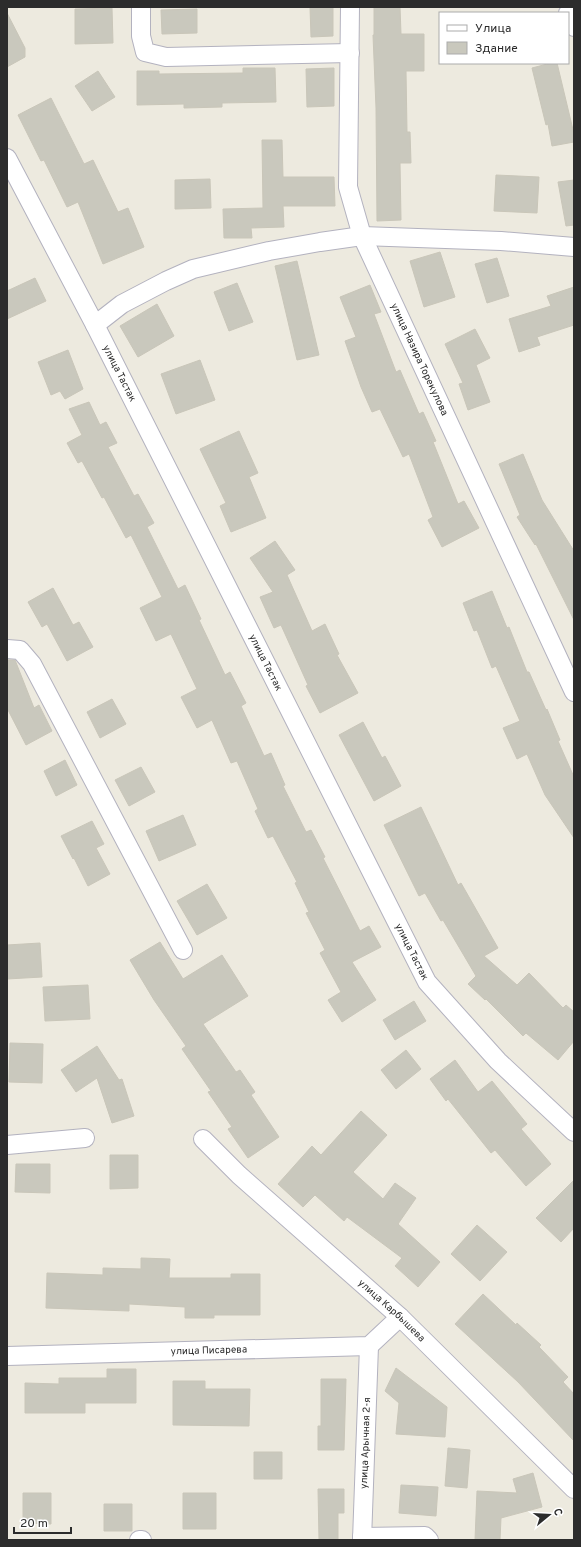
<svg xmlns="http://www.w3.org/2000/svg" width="581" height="1547" font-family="Overpass,sans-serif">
	<rect width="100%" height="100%" fill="#edeadf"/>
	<path fill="#c9c8bd" stroke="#c9c6b9" d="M310,7H333V36L311,37Z
		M374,7H400L401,34H424V71H406L407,132H410L411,163H400L401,220L377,221L376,108L373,35H374Z
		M112,8L113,43L75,44V9Z
		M197,9V33L162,34L161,10Z
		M7,13L25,48V57L7,67Z
		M551,63H557L574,134V142L552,146L548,124L546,125L532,68Z
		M243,68H275L276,102L222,103V107L184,108V104L137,105V71H159V74L243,73Z
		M334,68V106L307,107L306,69Z
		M98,71L115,97L92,111L75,86Z
		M51,98L84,164L93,160L118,212L128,208L144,247L103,264L78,202L67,207L44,160L41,161L18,115Z
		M262,140H282L283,177H334L335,206H283L284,227L251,228L252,238H224L223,209L263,208Z
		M496,175L539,177L537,213L494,211Z
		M210,179L211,208L175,209V180Z
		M574,180V225L566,226L558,182Z
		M440,252L455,297L424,307L410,261Z
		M497,258L509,296L487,303L475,264Z
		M297,261L319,355L297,360L275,266Z
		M35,278L46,301L7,319V291Z
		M237,283L253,322L229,331L214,292Z
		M370,285L381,312L374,314L396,372L400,370L419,414L423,412L436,441L433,442L458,504L464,501L479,528L442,547L428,520L433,517L409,454L403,457L380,409L372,412L361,387L345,341L356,337L340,297Z
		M574,287V325L537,337L540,345L519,352L509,319L551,306L547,296Z
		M157,304L174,336L138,357L120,326Z
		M475,329L490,358L476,365L490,402L468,410L459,384L463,383L445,344Z
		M68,350L83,389L65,399L60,391L51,395L38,362Z
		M200,360L215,400L176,414L161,374Z
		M89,402L100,425L106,422L117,443L108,447L134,496L138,494L154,523L147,527L178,589L185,585L201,619L199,620L225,675L230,672L246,703L241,706L264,756L271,753L285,785L283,786L306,832L311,830L325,857L323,858L360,931L369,926L381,947L352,962L376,1000L342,1022L328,1000L341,992L320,953L325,950L306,913L309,912L295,883L297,882L273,836L268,838L255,811L258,809L237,761L231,763L212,720L197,728L181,697L197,689L171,634L156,641L140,608L162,597L131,535L126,538L104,497L102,498L82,461L78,463L67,443L82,435L69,409Z
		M239,431L258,473L249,477L266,518L231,532L220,506L226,503L200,449Z
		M523,454L542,500L574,551V620L536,544L535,545L517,517L520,515L499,464Z
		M275,541L295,570L287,575L312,631L325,624L339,654L337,655L358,693L320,713L306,686L308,685L281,625L274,628L260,597L273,592L250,558Z
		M53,588L73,625L79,622L93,647L67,661L47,624L42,627L28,602Z
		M492,591L507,628L509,627L527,672H529L546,710L547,709L560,740L558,741L574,777V838L545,795L527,754L517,759L503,728L520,721L496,666L492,668L477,630L474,631L463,603Z
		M7,660H15L34,708L39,705L52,731L26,745L7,708Z
		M112,699L126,724L100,738L87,712Z
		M363,722L382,758L385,756L401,786L374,801L339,735Z
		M65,760L77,785L56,796L44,771Z
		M141,767L155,792L129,806L115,780Z
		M421,807L458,885L461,883L498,948L484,956L517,985L529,973L563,1008L566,1005L574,1012V1041L558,1060L526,1033L523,1036L486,999L485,1000L468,984L476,976L443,920L441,921L425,893L419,896L384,825Z
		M183,815L196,845L159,861L146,831Z
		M92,821L104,844L96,848L110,874L88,886L74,858L73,859L61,836Z
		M207,884L227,918L197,935L177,901Z
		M160,942L183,979L222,955L248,996L203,1024L236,1072L240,1070L255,1092L251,1095L279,1137L248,1158L228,1129L232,1127L208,1092L211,1091L182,1049L186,1046L154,1000L130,960Z
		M40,943L42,977L7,979V945Z
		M88,985L90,1019L45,1021L43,987Z
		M414,1001L426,1021L395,1040L383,1020Z
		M10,1043L43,1044L42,1083L9,1082Z
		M97,1046L119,1080L122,1079L134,1116L112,1123L97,1078L76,1092L61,1070Z
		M406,1050L421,1069L396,1089L381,1070Z
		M455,1060L478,1092L492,1081L527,1124L521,1129L551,1164L526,1186L495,1150L491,1153L448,1099L446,1101L430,1079Z
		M361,1111L387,1135L353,1172L383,1199L395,1183L416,1198L398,1224L440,1262L418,1287L395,1266L402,1258L347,1217L344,1221L315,1195L303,1207L278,1184L312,1146L321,1155Z
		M110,1155H138V1188L110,1189Z
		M16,1164H50V1193L15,1192Z
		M574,1180V1228L561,1242L536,1218Z
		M477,1225L507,1252L480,1281L451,1254Z
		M141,1258L170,1259L169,1278H231V1274H260V1315H214V1318H185V1307L129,1304V1311L46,1308L47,1273L103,1275V1268L141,1269Z
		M483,1294L516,1325L517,1323L541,1345L539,1347L568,1377L563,1382L574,1394V1441L518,1382L455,1324Z
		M396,1368L447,1407L445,1437L396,1434L399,1403L385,1391Z
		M107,1369H136V1403H85V1413H25V1383L59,1384V1378H107Z
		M321,1379H346L344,1450H318V1426H321Z
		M173,1381H205V1389H250L249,1426L173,1425Z
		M448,1448L470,1450L467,1488L445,1486Z
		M254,1452H282V1479H254Z
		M533,1473L542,1507L501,1518L500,1540H475L477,1491L517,1493L513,1479Z
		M401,1485L438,1487L436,1516L399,1513Z
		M318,1489H344V1513H338V1540H319Z
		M23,1493H51V1524L23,1523Z
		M183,1493H216V1529H183Z
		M104,1504H132V1531H104Z"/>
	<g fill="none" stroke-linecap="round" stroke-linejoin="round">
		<g stroke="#b3b2bf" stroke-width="20">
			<g id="street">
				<path d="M141,7V36L145,52L166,57L350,53"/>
				<path id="s1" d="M350,7L348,187L362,236L574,692"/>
				<path d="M568,13L574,27"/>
				<path id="s2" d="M7,158L95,325L427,982L498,1061L574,1132"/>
				<path d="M95,325L122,304L166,281L193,269L269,251L320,242L362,236L501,241L574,247"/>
				<path d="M7,649L20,650L32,664L183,950"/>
				<path id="s3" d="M203,1139L239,1175L400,1317L574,1489"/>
				<path d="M7,1145L85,1138"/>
				<path id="s4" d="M7,1356L369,1346L400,1317"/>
				<path d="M362,1537L425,1536L429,1540"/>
				<path d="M139,1540H142"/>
				<path id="s5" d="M362,1540L369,1346"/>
			</g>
		</g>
		<use href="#street" stroke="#fff" stroke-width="18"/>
	</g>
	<g text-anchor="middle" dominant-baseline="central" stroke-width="4" stroke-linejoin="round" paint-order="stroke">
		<g font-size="10" fill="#2c2c2c" stroke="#fff">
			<text stroke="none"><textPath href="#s1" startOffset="367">улица Назира Торекулова</textPath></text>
			<text stroke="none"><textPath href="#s2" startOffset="243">улица Тастак</textPath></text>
			<text stroke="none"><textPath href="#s2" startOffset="567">улица Тастак</textPath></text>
			<text stroke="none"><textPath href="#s2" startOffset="891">улица Тастак</textPath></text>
			<text stroke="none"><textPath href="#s3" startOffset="255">улица Карбышева</textPath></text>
			<text stroke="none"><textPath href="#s4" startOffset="202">улица Писарева</textPath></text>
			<text stroke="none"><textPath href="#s5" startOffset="97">улица Арычная 2-я</textPath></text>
		</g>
	</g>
	<rect width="581" height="1547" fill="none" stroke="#2c2c2c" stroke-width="16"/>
	<rect x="439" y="12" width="130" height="52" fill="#ffffff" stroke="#ababab"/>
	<rect x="447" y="25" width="20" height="6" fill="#ffffff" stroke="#ababab"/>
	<text x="475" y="32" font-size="12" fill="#2c2c2c">Улица</text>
	<rect x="447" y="42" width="20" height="12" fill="#c9c8bd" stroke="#ababab"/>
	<text x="475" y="52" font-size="12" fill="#2c2c2c">Здание</text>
	<g transform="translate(549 1515) rotate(72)" stroke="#ffffff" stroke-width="3" paint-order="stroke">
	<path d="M0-3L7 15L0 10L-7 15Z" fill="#2c2c2c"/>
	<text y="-6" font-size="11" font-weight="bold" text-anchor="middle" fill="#2c2c2c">С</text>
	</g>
	<path d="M14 1527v6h57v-6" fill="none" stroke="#2c2c2c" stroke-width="2"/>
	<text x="20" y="1527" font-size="12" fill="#2c2c2c" stroke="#ffffff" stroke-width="3" paint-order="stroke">20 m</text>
</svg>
